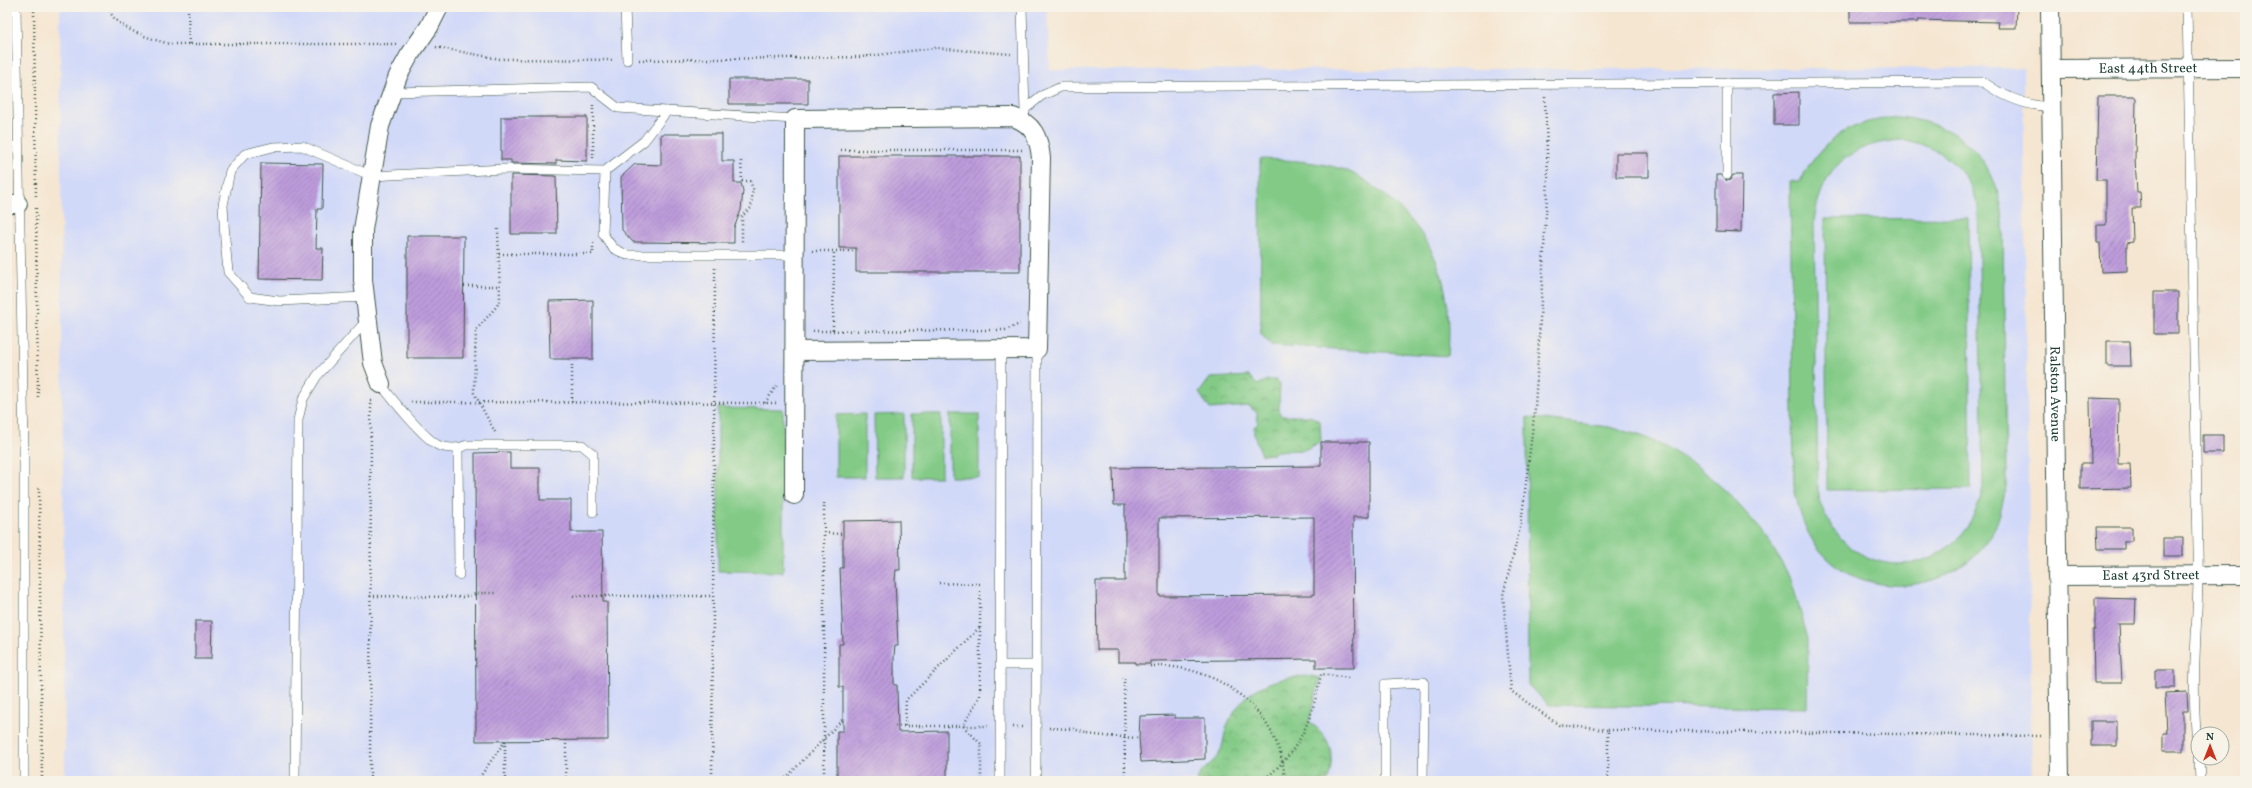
<svg xmlns="http://www.w3.org/2000/svg" width="2252" height="788" font-family="Vollkorn,serif">
	<defs>
		<pattern id="park-crowns" width="20" height="18" patternUnits="userSpaceOnUse"><rect width="20" height="18" fill="#82ca86"/><path d="M2 6a3 3 0 1 1 6 0M12 15a3 3 0 1 1 6 0" fill="none" stroke="#6aa56e"/></pattern>
		<pattern id="building-hatch" width="6" height="6" patternUnits="userSpaceOnUse"><rect width="6" height="6" fill="#bd9cdc"/><path d="M-1 1l2-2M0 6l6-6M5 7l2-2" fill="none" stroke="#9980b3"/></pattern>
	</defs>
	<rect width="100%" height="100%" fill="#f7f3e8"/>
	<filter id="ink" filterUnits="userSpaceOnUse"><feTurbulence type="fractalNoise" baseFrequency=".025" numOctaves="2"/><feDisplacementMap in="SourceGraphic" scale="8" xChannelSelector="R" yChannelSelector="G"/><feConvolveMatrix kernelMatrix="1 2 1 2 8 2 1 2 1" color-interpolation-filters="sRGB"/></filter>
	<filter id="wash" filterUnits="userSpaceOnUse"><feTurbulence type="fractalNoise" baseFrequency=".012" numOctaves="4" result="noise"/><feDisplacementMap in="SourceGraphic" scale="16" xChannelSelector="R" yChannelSelector="G"/><feGaussianBlur stdDeviation="0.9" result="paint"/><feColorMatrix in="noise" values="0 0 0 0 0 0 0 0 0 0 0 0 0 0 0 0 0 1.4 0 .05"/><feComposite in="paint" operator="in"/></filter>
	<g filter="url(#wash)">
		<rect width="100%" height="100%" fill="#f5e6d1"/>
		<path fill="#d1d9f9" d="M60,7H1047L1050,70L2023,68L2032,781H65Z"/>
		<path fill="url(#park-crowns)" stroke="#50845d" d="M1249,376L1257,385L1268,380H1277L1280,384L1279,411L1281,416H1310L1320,421L1321,442L1304,450L1276,451L1273,454L1262,455L1254,435V427L1258,423L1257,413L1249,406L1210,409L1199,393L1210,378Z
			M1312,676L1320,678L1309,722C1332,737 1335,755 1328,781H1196C1201,768 1216,763 1221,750C1224,742 1224,732 1228,724C1245,686 1274,677 1312,676Z"/>
		<path fill="#82ca86" stroke="#50845d" fill-rule="evenodd" d="M1899,117C1960,124 1997,157 2003,220L2006,486C2002,509 1997,532 1980,550C1936,598 1851,599 1813,541C1802,524 1798,506 1794,487L1790,181H1800C1825,136 1849,122 1899,117ZM1903,140C1941,146 1967,168 1978,205L1983,487C1964,584 1846,592 1818,496L1814,221C1822,167 1850,143 1903,140Z
			M1260,159C1288,160 1315,161 1342,169C1358,174 1373,186 1386,196C1439,240 1453,289 1448,356L1271,345L1261,334Z
			M1968,218L1971,489L1827,490L1825,219Z
			M718,408L783,409V572L718,571Z
			M865,414V477H836V415Z
			M904,414V477H875L874,415Z
			M912,414H941V477H912Z
			M950,414H979V477H950Z
			M1527,417L1609,427L1642,436L1671,450L1700,468L1729,494L1764,533L1791,579L1808,639L1807,708L1549,705L1528,685Z"/>
		<g id="blocks">
			<path fill="url(#building-hatch)" fill-rule="evenodd" d="M1850,7H2017L2016,28H1997L1998,22L1918,20V22H1850Z
				M729,79H808V104H729Z
				M1799,92V125H1774V93Z
				M2098,96H2134L2136,98L2135,159L2137,192H2140L2141,208H2132L2133,242L2127,243V271L2101,272L2100,243H2097V225H2106V180H2096Z
				M501,117H587V161L556,160V164L511,163V160H501Z
				M661,134H722V161H734V183H741L743,191L741,210L734,228V243L633,242L622,230L621,177L635,164L661,165Z
				M1616,153H1649V177H1616Z
				M839,156H1020V272H856V248H839Z
				M261,163L323,164L322,209H317L316,248H323L322,280L259,279Z
				M511,175L556,176L557,234H511Z
				M1716,175H1721L1727,181L1730,180L1733,175H1742L1741,232L1716,231Z
				M407,236H464L463,358H407Z
				M2154,292H2178V334H2154Z
				M593,300V359H550L549,301Z
				M2107,341H2130L2131,366H2107Z
				M2090,398L2119,399L2118,464H2130L2131,488L2080,489V464H2091Z
				M2203,435H2223V453H2203Z
				M1321,442H1369V517H1353L1354,668H1316V659L1150,661V664H1135V662H1118V650H1097L1096,581H1125V505H1114L1113,468L1321,466ZM1314,517V595L1159,596V518Z
				M510,452V468H540V500H571V532H602L603,602H607L608,740L476,741L475,453Z
				M899,520L900,570H896L895,580L898,646H895L894,655V685H897L898,732L947,731V781H837V731H843V687H839V644H843L840,568H843V521Z
				M2097,527H2132V541H2124V549H2098Z
				M2163,538H2183V556H2163Z
				M2095,598L2136,599L2135,624H2119L2122,683H2094L2093,630H2095Z
				M195,621H212L211,659H195Z
				M2155,670H2175V688H2155Z
				M2187,692L2188,711H2183V751H2163V733H2167L2165,693Z
				M1175,715V718H1205V759L1141,762L1139,738L1140,716Z
				M2091,721H2117V746H2091Z"/>
		</g>
	</g>
	<g filter="url(#ink)">
		<use href="#blocks" fill-opacity="0" stroke="#3f564c" stroke-width="1"/>
		<g fill="none" stroke-linecap="round" stroke-linejoin="round">
			<g stroke="#3f564c" stroke-width="10">
				<path id="lane" d="M16,7L24,450V781
					M625,7L627,60
					M1022,7L1025,112
					M2187,7C2189,187 2193,367 2198,548C2200,614 2189,683 2198,749
					M1727,83V175
					M393,92L591,87L618,108L795,119
					M1025,109L1041,96L1061,87L1983,82C2004,97 2025,106 2051,107
					M605,171L644,141L667,111
					M365,297L279,301L250,297L228,272L225,239L223,205L230,171L245,154L273,147L302,146L372,176L504,169L605,171L603,234L613,248L627,255H795
					M381,384C390,397 427,442 440,446C450,449 458,449 467,445H582L593,454V512
					M458,449L459,575
					M1000,665H1036
					M2199,758L2200,781
					M295,781L298,420L303,399L317,376L367,320
					M1000,781L1001,349
					M1036,781L1037,349
					M1385,781V684L1424,682L1423,781"/>
			</g>
			<g stroke="#3f564c" stroke-width="20">
				<g id="street">
					<path id="s1" d="M2050,7L2060,781"/>
					<path id="s2" d="M2051,69L2245,68"/>
					<path d="M7,204H18"/>
					<path d="M381,384L373,363L363,280V230L380,126L398,76L409,56L429,27L439,7"/>
					<path d="M794,495L795,119L1013,117C1033,124 1039,137 1041,158L1037,349L796,351"/>
					<path id="s3" d="M2057,576L2245,575"/>
				</g>
			</g>
			<path stroke="#3f564c" stroke-width="2.5" stroke-dasharray="1 3" stroke-linecap="butt" d="M34,7L36,199
				M108,7C114,29 150,38 169,44H397
				M188,7L189,44
				M436,47L500,59L614,60
				M639,60L861,57L935,48L1011,54
				M1545,97L1548,178L1535,408L1521,524L1503,595L1511,691L1559,725L1608,730V781
				M593,105V158
				M841,150H1023
				M741,161L742,181H750L753,189L751,208L742,216V243
				M36,208L38,399
				M812,251H856
				M499,254H593V243
				M464,286H500
				M833,330L834,251
				M813,331L1005,330L1020,324
				M572,365V402
				M411,402L778,403
				M765,403L777,385
				M495,432L474,393L476,330L497,306L500,299L498,229
				M39,488L42,781
				M824,503V781
				M824,533L843,534
				M939,583L980,584V696L963,726H988
				M370,596L463,597L480,593H496
				M573,596H713
				M1150,666C1218,663 1281,711 1285,781
				M1124,678L1125,781
				M895,726H963L981,744V781
				M905,726L906,700L980,627
				M1013,727H1024
				M1049,728L1074,729L1088,734L1103,736L1139,738
				M1608,730L2043,736
				M566,740V781
				M505,741V781
				M370,781L371,401H374
				M477,781L505,741
				M712,781L715,267
				M783,781L843,719
				M1262,781C1300,752 1312,720 1321,674L1349,678"/>
			<use href="#lane" stroke="#fff" stroke-width="9"/>
			<use href="#street" stroke="#fff" stroke-width="18"/>
		</g>
	</g>
	<g text-anchor="middle" dominant-baseline="central" stroke-width="3" stroke-linejoin="round" paint-order="stroke">
		<g font-size="14" fill="#1f3d34" stroke="#f7f3e8">
			<text stroke="none"><textPath href="#s2" startOffset="97">East 44th Street</textPath></text>
			<text stroke="none"><textPath href="#s1" startOffset="387">Ralston Avenue</textPath></text>
			<text stroke="none"><textPath href="#s3" startOffset="94">East 43rd Street</textPath></text>
		</g>
	</g>
	<rect width="2252" height="788" fill="none" stroke="#f7f3e8" stroke-width="24"/>
	<g transform="translate(2210 746)"><circle r="19" fill="#f7f3e8" stroke="#a1aaa0"/>
	<path d="M0-3L7 15L0 10L-7 15Z" fill="#c8321e"/>
	<text y="-6" font-size="11" font-weight="bold" text-anchor="middle" fill="#1f3d34">N</text>
	</g>
</svg>
